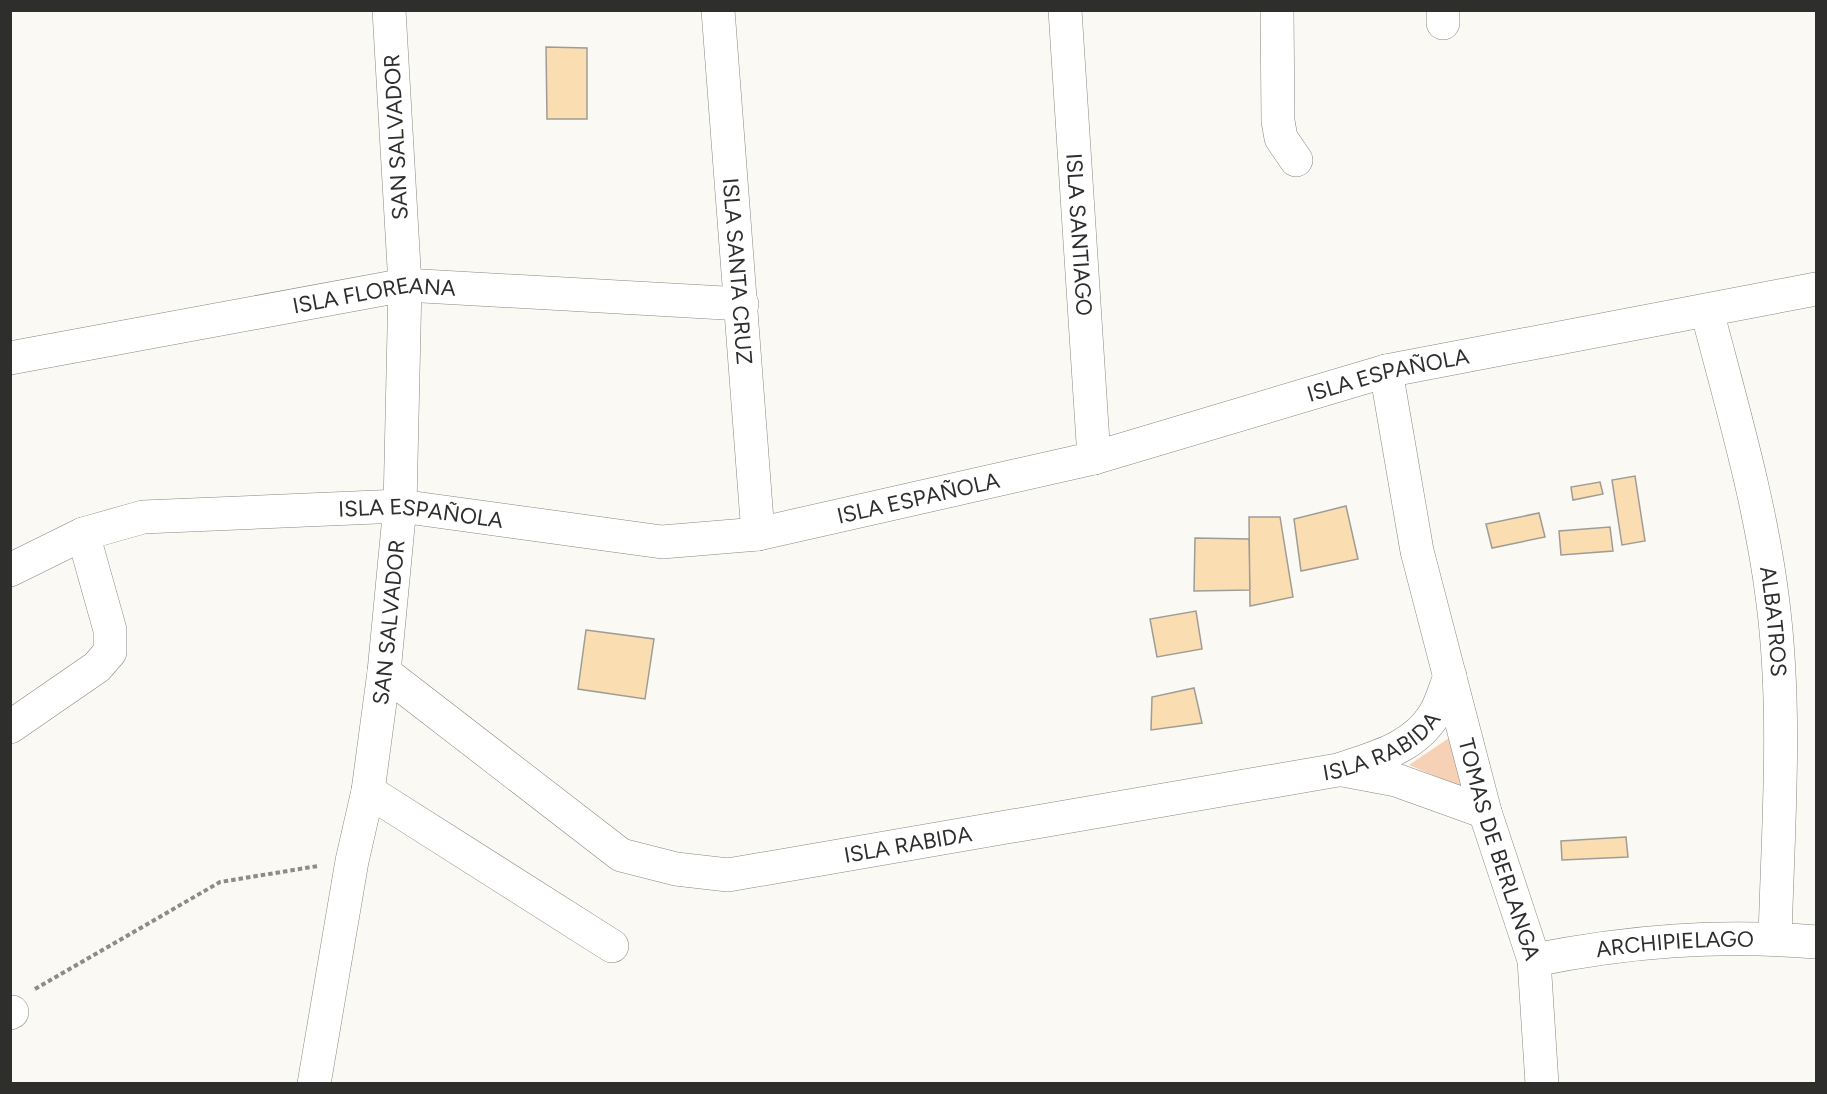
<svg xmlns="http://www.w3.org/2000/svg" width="1827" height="1094" font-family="Figtree,sans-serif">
	<rect width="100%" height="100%" fill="#faf9f3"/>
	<path fill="#f7d1b6" d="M1452,736L1466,789L1409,765Z"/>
	<path fill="#fadeb1" stroke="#9f9c97" stroke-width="1.5" d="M546,47L587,48V119H547Z
		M1635,476L1645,541L1622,545L1612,480Z
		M1600,482L1603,494L1573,500L1571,487Z
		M1346,506L1358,559L1301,571L1294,519Z
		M1539,513L1545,537L1492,548L1486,524Z
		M1249,517H1280L1293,597L1250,606Z
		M1610,527L1613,551L1561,555L1559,531Z
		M1195,538L1249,539L1250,590L1194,591Z
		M1196,611L1202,649L1157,657L1150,619Z
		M586,630L654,639L645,699L578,689Z
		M1194,688L1202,723L1151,730L1152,697Z
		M1626,837L1628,857L1562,860L1561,841Z"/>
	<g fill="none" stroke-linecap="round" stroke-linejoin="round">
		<g stroke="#888782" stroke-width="34">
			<g id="minor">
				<path id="s1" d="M718,10L758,534"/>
				<path id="s2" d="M1065,10L1094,458"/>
				<path d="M1277,10L1278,121L1281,138L1296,160"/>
				<path d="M1443,10V23"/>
				<path id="s3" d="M1707,311C1732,407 1761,504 1773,603C1787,714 1778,827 1775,939"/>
				<path id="s4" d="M10,358L405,285L742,304"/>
				<path id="s5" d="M1386,371L1417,551L1485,812L1534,960L1542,1084"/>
				<path id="s6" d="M10,570L83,534L143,517L400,506L662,542L758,534L1094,458L1386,371L1816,289"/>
				<path id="s7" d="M384,672L621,855L676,869L728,875L1338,770C1373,758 1413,749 1434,715C1441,704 1445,689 1450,676"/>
				<path d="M10,727L97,667L110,652V630L83,534"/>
				<path d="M1343,770L1396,780L1485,812"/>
				<path d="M368,791L612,946"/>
				<path id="s8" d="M1534,960C1630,941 1718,934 1816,942"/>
				<path d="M10,1013L12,1012"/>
				<path id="s9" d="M314,1084L352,861L368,791L384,672L400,506L405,285L389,10"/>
			</g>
		</g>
		<path stroke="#8b8b87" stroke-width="4" stroke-dasharray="4.5 3" stroke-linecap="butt" d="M35,989L220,882L318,866"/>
		<use href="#minor" stroke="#fff" stroke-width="33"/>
	</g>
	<g text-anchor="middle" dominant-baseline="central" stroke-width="6" stroke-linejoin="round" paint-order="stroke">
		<g font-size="22" fill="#2e2e2c" stroke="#fff">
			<text transform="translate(396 137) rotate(-93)">SAN SALVADOR</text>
			<text stroke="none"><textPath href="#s2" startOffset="225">ISLA SANTIAGO</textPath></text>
			<text stroke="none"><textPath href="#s1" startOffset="262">ISLA SANTA CRUZ</textPath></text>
			<text stroke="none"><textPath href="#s4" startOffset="370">ISLA FLOREANA</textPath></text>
			<text stroke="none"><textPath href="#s6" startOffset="1412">ISLA ESPAÑOLA</textPath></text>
			<text stroke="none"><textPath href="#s6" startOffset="926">ISLA ESPAÑOLA</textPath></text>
			<text stroke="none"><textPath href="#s6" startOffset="422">ISLA ESPAÑOLA</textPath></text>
			<text stroke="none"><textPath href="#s3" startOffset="318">ALBATROS</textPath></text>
			<text stroke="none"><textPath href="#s9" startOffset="468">SAN SALVADOR</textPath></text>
			<text stroke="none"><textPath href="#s7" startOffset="1077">ISLA RABIDA</textPath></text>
			<text stroke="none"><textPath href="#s7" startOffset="591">ISLA RABIDA</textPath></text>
			<text stroke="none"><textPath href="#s5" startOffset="492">TOMAS DE BERLANGA</textPath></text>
			<text stroke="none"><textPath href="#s8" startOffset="142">ARCHIPIELAGO</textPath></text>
		</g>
	</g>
	<rect width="1827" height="1094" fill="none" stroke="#2e2e2c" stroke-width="24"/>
</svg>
